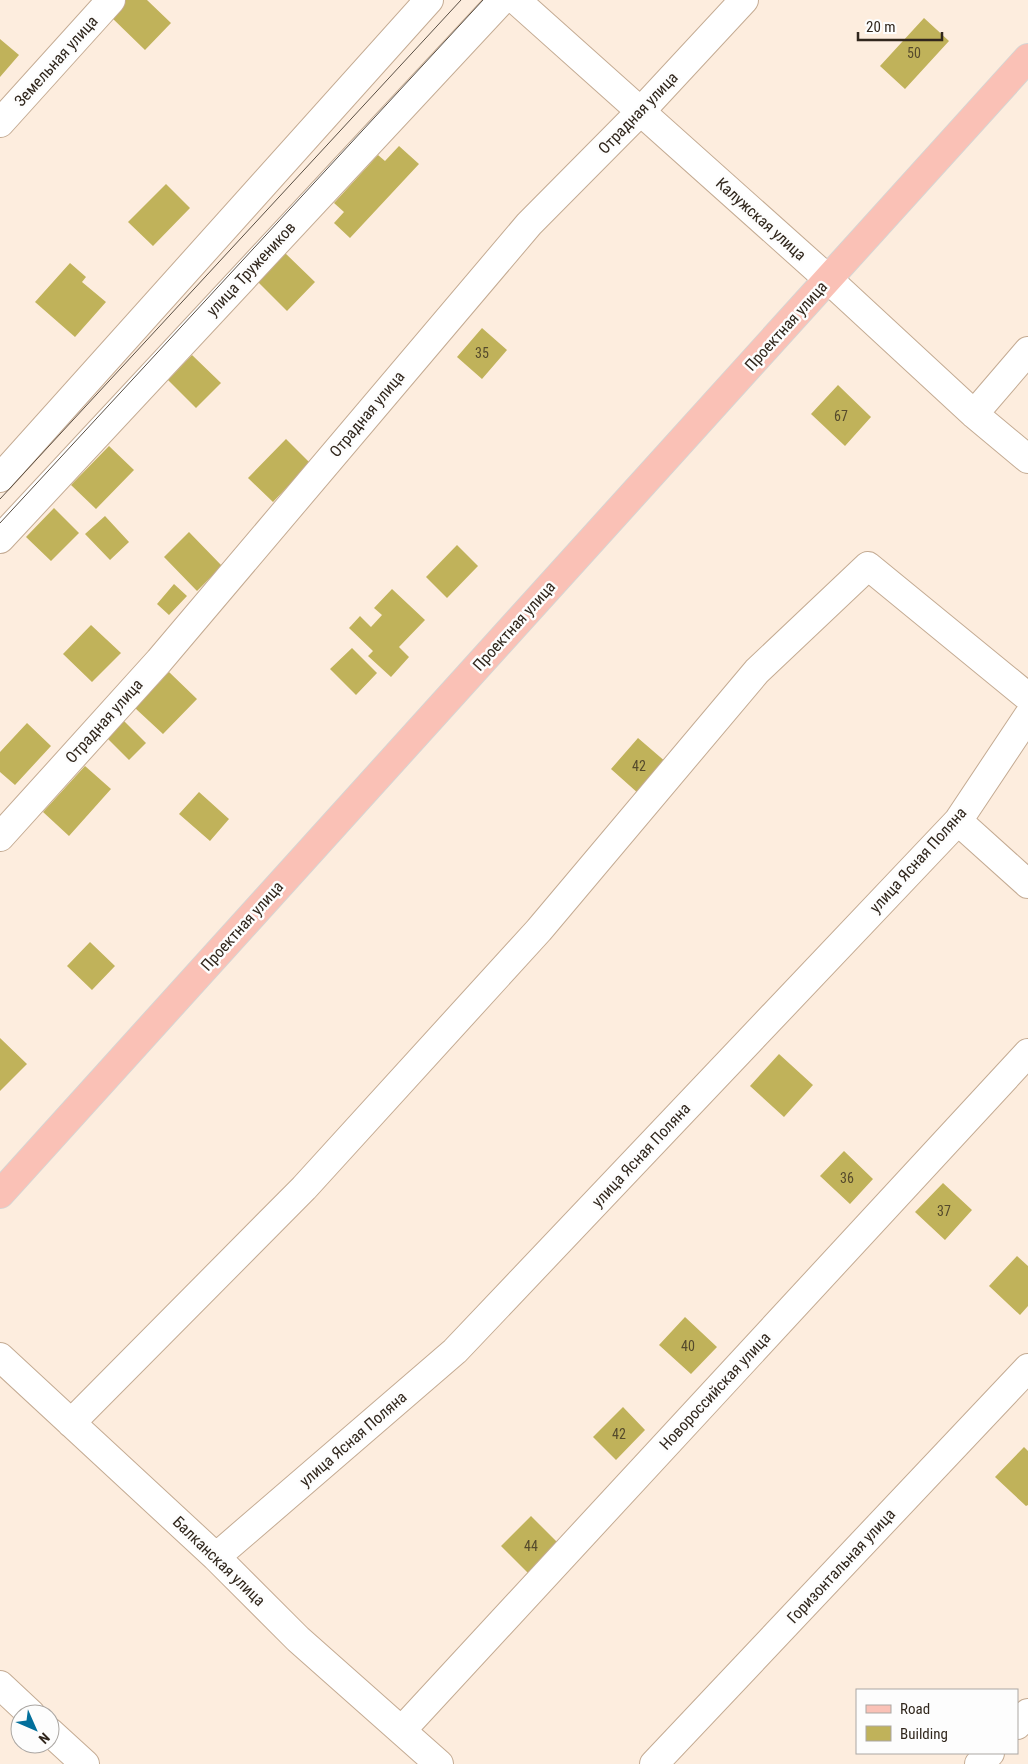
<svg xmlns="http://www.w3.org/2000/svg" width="1028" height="1764" font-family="'Roboto Condensed',sans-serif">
	<rect width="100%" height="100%" fill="#fdedde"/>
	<path fill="#c0b25a" d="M123,0H147L171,23L145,50L109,15Z
		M924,18L949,41L905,89L880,66Z
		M0,39L19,55L0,77Z
		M399,146L419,164L350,238L334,223L344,212L334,203L378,155L385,161Z
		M166,184L190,208L153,246L128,222Z
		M284,252L315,282L287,311L256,280Z
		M70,263L86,277L82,282L106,302L75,337L35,302Z
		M482,328L507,350L482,379L457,357Z
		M192,355L221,383L196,408L168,380Z
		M838,385L871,417L845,446L811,414Z
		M286,439L310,463L273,502L248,478Z
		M109,446L134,470L96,509L71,485Z
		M54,508L79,533L51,561L26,537Z
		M105,516L129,542L110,560L85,534Z
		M189,532L222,566L197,591L164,557Z
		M457,545L478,566L447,598L426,577Z
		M174,584L187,596L169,615L157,604Z
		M392,589L425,620L399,647L409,657L391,677L368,656L373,651L349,628L360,616L371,627L382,615L374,608Z
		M91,625L121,653L92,682L63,654Z
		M352,648L377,673L356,695L330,669Z
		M169,672L197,699L163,734L135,708Z
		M119,716L146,743L129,760L102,733Z
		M27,723L51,746L15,785L0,772V752Z
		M638,738L667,763L639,794L611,769Z
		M85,766L111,789L69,836L43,812Z
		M199,792L229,819L210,841L179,814Z
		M90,942L115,966L92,990L67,966Z
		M0,1038L27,1064L0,1091Z
		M779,1054L813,1085L784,1117L750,1086Z
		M844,1151L873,1179L850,1204L820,1176Z
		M943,1183L972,1210L945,1240L915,1212Z
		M1017,1256L1028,1266V1306L1020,1315L989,1286Z
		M685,1317L717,1347L691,1374L659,1345Z
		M623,1407L645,1430L616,1460L593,1437Z
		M1024,1447L1028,1451V1505L1026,1506L995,1477Z
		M531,1516L561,1546L531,1576L501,1546Z"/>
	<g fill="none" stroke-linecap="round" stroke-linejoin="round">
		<g stroke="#c4ab93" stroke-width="30">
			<path id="minor" d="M516,0L828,279L974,414L1028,459
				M0,123L111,0
				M974,414L1028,351
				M0,478L429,0
				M0,539L502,0
				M958,821L1028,884
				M0,837L159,661L529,224L641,111L744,0
				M0,1357L216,1557L298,1639L439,1764
				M71,1423L304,1188L539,930L757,671L868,566L1028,697
				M216,1557L455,1351L958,821L1028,716
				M0,1685L31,1714
				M1017,1725L1028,1713
				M402,1730L1028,1053
				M50,1732L85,1764
				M654,1764L1028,1368
				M979,1764L990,1753"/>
		</g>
		<g stroke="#d6d4d2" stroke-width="30">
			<path id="major" d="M0,1194L1028,58"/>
		</g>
		<use href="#minor" stroke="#fff" stroke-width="28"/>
		<use href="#major" stroke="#fac1b6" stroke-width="28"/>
		<path stroke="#5a4f44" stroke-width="1" d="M0,499L461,0
			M0,523L483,0"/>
	</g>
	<g text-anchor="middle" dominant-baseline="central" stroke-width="5" stroke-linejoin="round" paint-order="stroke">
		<g font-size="14" fill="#554a2c">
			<text x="914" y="53">50</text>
			<text x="482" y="353">35</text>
			<text x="841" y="416">67</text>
			<text x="639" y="766">42</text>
			<text x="847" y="1178">36</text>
			<text x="944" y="1211">37</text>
			<text x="688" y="1346">40</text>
			<text x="619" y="1434">42</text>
			<text x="531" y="1546">44</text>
		</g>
		<g font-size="16" fill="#31271d" stroke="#fdfdfd">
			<text transform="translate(56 61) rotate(-48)">Земельная улица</text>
			<text transform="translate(638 113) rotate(-46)">Отрадная улица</text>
			<text transform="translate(761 219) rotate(42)">Калужская улица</text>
			<text transform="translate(251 269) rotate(-47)">улица Тружеников</text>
			<text transform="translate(786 326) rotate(-48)">Проектная улица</text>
			<text transform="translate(367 414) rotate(-50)">Отрадная улица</text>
			<text transform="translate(514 626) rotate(-48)">Проектная улица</text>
			<text transform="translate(104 721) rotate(-48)">Отрадная улица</text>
			<text transform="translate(918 860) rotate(-48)">улица Ясная Поляна</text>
			<text transform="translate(242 926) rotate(-48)">Проектная улица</text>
			<text transform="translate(641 1155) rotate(-47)">улица Ясная Поляна</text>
			<text transform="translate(715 1391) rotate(-47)">Новороссийская улица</text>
			<text transform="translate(353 1439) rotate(-41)">улица Ясная Поляна</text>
			<text transform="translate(219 1561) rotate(44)">Балканская улица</text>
			<text transform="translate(841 1566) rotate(-47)">Горизонтальная улица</text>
		</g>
	</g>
	<rect x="856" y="1689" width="162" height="65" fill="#fdfdfd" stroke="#aba7a3"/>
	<rect x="866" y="1705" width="25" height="8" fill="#fac1b6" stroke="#aba7a3"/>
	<text x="900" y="1714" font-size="15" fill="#31271d">Road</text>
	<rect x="866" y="1726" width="25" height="15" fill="#c0b25a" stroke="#aba7a3"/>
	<text x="900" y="1739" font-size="15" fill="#31271d">Building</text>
	<g transform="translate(35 1729) rotate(135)"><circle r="24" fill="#fdfdfd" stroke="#aba7a3"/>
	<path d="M0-4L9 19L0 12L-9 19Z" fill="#026f9b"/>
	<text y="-8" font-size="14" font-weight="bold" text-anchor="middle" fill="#31271d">N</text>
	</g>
	<path d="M858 32v8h84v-8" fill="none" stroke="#31271d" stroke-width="2.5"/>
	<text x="866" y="32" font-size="15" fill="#31271d" stroke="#fdfdfd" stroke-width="4" paint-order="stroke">20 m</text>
</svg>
